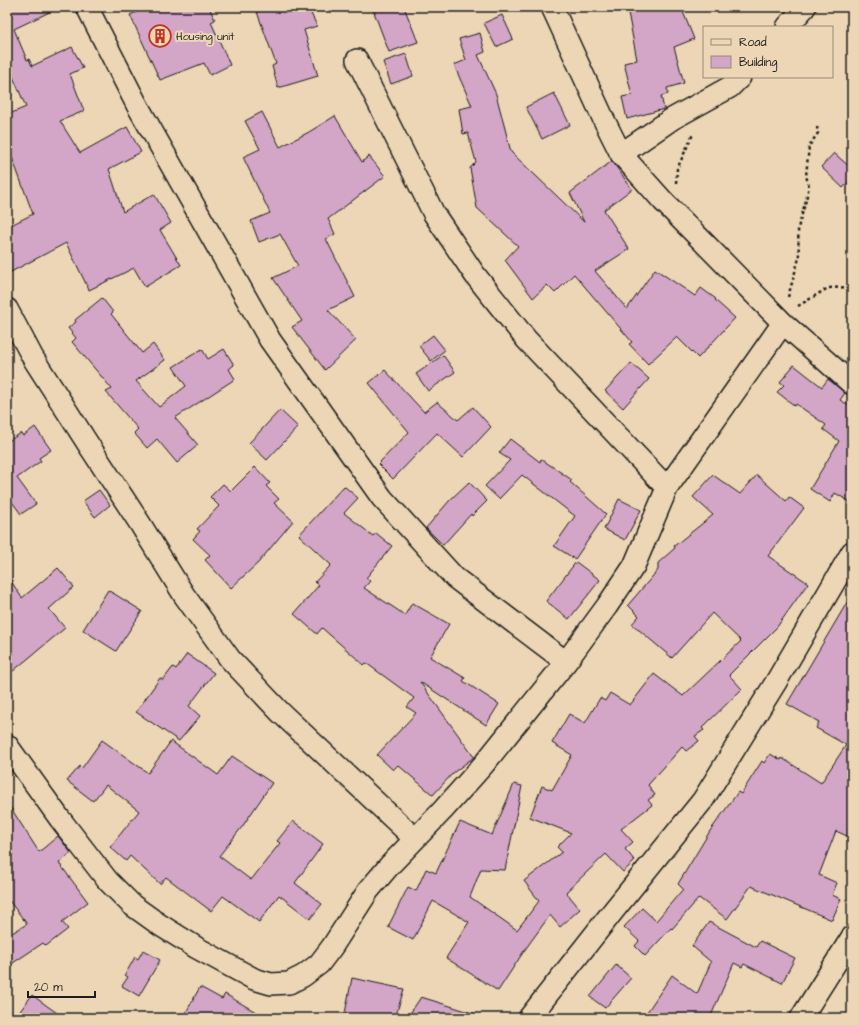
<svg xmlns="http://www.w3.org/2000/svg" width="859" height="1025" font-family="'Architects Daughter',sans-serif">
	<rect width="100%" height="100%" fill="#ecd6b5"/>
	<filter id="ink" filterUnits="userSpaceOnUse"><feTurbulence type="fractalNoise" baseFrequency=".025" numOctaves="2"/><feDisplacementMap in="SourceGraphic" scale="8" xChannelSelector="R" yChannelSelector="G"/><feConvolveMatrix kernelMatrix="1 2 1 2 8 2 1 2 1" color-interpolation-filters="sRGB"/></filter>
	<g filter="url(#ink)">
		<path fill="#d3a5c7" stroke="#1c1c1c" d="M7,7H60L14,29L27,60L29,59L32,66L72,47L83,68L70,74L84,111L60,121L80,153L127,127L141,152L109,169L123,212L154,194L171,223L160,230L181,265L145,287L134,268L89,290L66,243L7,274V227L33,214L7,144V115L26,107L7,63Z
			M148,7H209L215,20L211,22L230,65L210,75L204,63L160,80L130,15Z
			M269,7H308L317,26L304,30L318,76L278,88L272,66L276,64L257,12Z
			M372,7H404L418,42L389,52Z
			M627,7H681L694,39L674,47L684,83L667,88L668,94L661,96L664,109L627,119L622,97L632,95L624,63L637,60Z
			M502,15L513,39L496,47L484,23Z
			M480,33L485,52L478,55L496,94L511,152L584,222L570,193L612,161L632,189L604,210L629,249L595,271L627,309L655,269L695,296L701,288L716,299L715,300L735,318L698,358L677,337L648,364L629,344L632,342L574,274L555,293L547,285L533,298L505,260L518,246L477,208L470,168L476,162L468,133L463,134L459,109L472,106L454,65L466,60L459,39Z
			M406,54L413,76L391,84L383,62Z
			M554,93L570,125L542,139L526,107Z
			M262,112L280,147L309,132L335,116L362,162L369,156L385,176L328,219L335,234L326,239L355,297L328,310L356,340L325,370L292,327L302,321L273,278L298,266L280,234L259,242L251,221L270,213L243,157L260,149L245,121Z
			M834,153L852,169V178L843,188L821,167Z
			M102,298L113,312L111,314L142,353L153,344L165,360L136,381L159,407L186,386L173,367L202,349L208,359L224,349L234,365L229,369L235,379L175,418L198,445L177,463L157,439L147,448L134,433L138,429L106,392L112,389L72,342L76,338L68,328L76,322L75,320Z
			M433,335L445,350L431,361L419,346Z
			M443,355L455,372L428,391L416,374Z
			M631,363L649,379L623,408L605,391Z
			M794,365L822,387L828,379L833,383L845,393L840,400L852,407V503L835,493L830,502L810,489L839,441L823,429L826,425L796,404L795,406L777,392L784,385L780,382Z
			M385,370L424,412L437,402L458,420L473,407L491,427L463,457L437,433L393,479L378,464L409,432L369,383Z
			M280,410L298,427L267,460L249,443Z
			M35,427L51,450L39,458L41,461L17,478L36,504L21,514L7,495V442L21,433L23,436Z
			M510,439L540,462L541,459L572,480L570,482L606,514L575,559L554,546L575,516L522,475L499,499L485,486L510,460L499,453Z
			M255,467L270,483L266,486L279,499L274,503L293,521L258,563L231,588L205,560L210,555L193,539L200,531L197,529L219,506L210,497L223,484L231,491Z
			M713,475L740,494L757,475L786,501L789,497L804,508L768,556L808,583L777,627L729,675L742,689L702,728L704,730L695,736L699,741L686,751L682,747L648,785L655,795L648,800L652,805L621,829L633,842L625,849L635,861L623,872L606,854L566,892L580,909L560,927L550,915L524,951L498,991L446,958L469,922L433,901L413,940L388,927L408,887L416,891L426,869L436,873L460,822L492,835L514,784L522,786L505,870L481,869L470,897L517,930L539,901L524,881L562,852L557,847L571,833L530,817L542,786L552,790L572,755L552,743L569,714L585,723L600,698L605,701L610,693L630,705L654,674L683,696L741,641L712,613L672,658L632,624L639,616L628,605L658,570V563L675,548L674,546L713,515L693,497Z
			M469,482L487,501L472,516L471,514L443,545L426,528L450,500Z
			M344,486L358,498L344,513L373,536L376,533L392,546L366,578L370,581L364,588L405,615L412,603L449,624L430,657L465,678L463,681L499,704L486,725L420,682L474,757L453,773L433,795L398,765L393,770L377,755L416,713L407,707L414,698L366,663L364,665L322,628L317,634L294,614L319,585L315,582L331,565L299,535Z
			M99,490L110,505L95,517L83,501Z
			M619,499L641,510L625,540L604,529Z
			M576,562L600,580L569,619L546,601Z
			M58,568L74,587L49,609L65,628L7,676V575L22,598Z
			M108,590L142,611L116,651L83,630Z
			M852,594V825L847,836L836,831L819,875L837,883L832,895L841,899L832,920L751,886L727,919L699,898L672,929L671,928L645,956L635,946L639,941L624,927L642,908L656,921L683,889L678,884L710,831L738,792L741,794L762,761L764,763L770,754L781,760L782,758L821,783L846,745L816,728L819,722L787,704Z
			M187,654L214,673L189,706L200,716L179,741L136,712L160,678L163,680L173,667L176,669Z
			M102,740L148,773L171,741L218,775L232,756L272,783L242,827L219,856L251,880L280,843L277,841L293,821L323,844L295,883L322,904L310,919L279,895L259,922L223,896L211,911L166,877L160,884L130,856L126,861L110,847L139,811L106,785L93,801L67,781L80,766L82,768Z
			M7,802L39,852L58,836L71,853L59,863L88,902L62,922L68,929L46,946L43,943L7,967V936L27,924L7,898Z
			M709,922L756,947L760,941L795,958L782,983L744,964L742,967L734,963L710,1018H643L672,975L697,994L711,962L692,946Z
			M143,950L160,960L139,996L122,986L128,977L125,975L135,957L138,959Z
			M616,965L631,978L605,1008L590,997Z
			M352,978L404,989L395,1018H344Z
			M200,987L222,999L225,994L266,1018H183Z
			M32,995L64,1018H15Z
			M421,997L476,1014L475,1018H407Z"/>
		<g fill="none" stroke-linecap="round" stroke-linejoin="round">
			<g stroke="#1c1c1c" stroke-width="24">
				<path id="minor" d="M87,7L136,103L270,340L382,498L455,578L566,662
					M552,7L604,120L621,154L663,201L783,323L852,384
					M787,27L805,7
					M357,60L434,214L475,275L526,339L667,488
					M621,154L672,119L730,87L740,77
					M7,309L33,358L88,444L139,522L184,595L230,659L280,712L415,839
					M7,745L60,819L108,881L132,905L160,925L197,948L254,979L271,984L289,983L303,976L319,964L332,947L368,891L390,865L443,810L484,764L566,662L607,606L634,566L667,488L783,323
					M529,1018L614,910L703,800L776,682L852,552
					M801,1018L852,937"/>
			</g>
			<path stroke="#1c1c1c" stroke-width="2.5" stroke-dasharray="3 3" stroke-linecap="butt" d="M676,183L677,169L693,134
				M788,297L799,258L798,228L806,200L809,186L806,176L809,146L818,133L817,127
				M798,306L828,288L852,287"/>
			<use href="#minor" stroke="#ecd6b5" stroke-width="21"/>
		</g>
	</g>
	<defs>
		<g id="building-ring" transform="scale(1.15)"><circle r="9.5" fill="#ecd6b5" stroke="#c8321e" stroke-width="1.5"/><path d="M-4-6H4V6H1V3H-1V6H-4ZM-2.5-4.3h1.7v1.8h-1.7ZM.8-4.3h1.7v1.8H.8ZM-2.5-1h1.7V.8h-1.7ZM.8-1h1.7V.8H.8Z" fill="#c8321e"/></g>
	</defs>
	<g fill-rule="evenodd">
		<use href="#building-ring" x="160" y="36"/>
	</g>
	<g text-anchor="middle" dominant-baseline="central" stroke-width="4" stroke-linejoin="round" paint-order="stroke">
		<g font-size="11" fill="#1c1c1c" stroke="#ecd6b5" text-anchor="start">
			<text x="176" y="36">Housing unit</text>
		</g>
	</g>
	<rect width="859" height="1025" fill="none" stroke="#ecd6b5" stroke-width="24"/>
	<rect x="12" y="12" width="835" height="1001" fill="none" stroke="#1c1c1c" stroke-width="1.5" filter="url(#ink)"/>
	<rect x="703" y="26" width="130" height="52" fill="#ecd6b5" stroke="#998c78"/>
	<rect x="711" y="39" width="20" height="6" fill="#ecd6b5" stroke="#998c78"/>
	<text x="739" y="46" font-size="12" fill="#1c1c1c">Road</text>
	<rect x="711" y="56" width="20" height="12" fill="#d3a5c7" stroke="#998c78"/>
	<text x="739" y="66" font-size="12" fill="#1c1c1c">Building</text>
	<path d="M28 991v6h67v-6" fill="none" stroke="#1c1c1c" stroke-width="2"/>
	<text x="34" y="991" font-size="12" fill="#1c1c1c" stroke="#ecd6b5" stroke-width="3" paint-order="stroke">20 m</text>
</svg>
